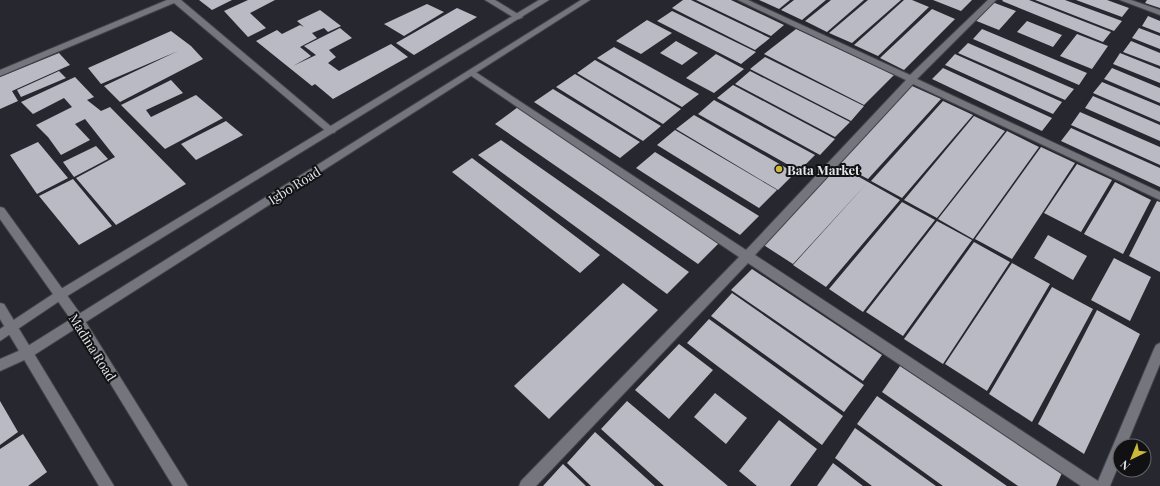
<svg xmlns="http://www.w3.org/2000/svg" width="1160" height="486" font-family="'Playfair Display',serif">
	<rect width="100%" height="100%" fill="#27282f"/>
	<path fill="#b9bac3" d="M199,0H232L212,10Z
		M248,0H275L250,13L266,28L248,37L224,11Z
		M683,0H691L770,38L755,50L672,8Z
		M696,0H731L784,25L771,36Z
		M759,0H790L779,9Z
		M794,0H826L802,20L781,10Z
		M831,0H864L827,32L805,21Z
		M868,0H901L852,43L829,33Z
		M904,0H912L929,7L878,56L854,45Z
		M933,0H972L961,11Z
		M1003,0H1029L1111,32L1103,42L1002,1Z
		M1035,0H1065L1122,21L1114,31Z
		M1076,0H1107L1129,8L1122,17Z
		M1147,0H1160V8L1145,3Z
		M992,2L1016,11L999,30L974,20Z
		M427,4L444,12L404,36L384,24Z
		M457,8L477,17L414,55L396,43Z
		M932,9L955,19L904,70L880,58Z
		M320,10L341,26L328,32L324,28L312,33L317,38L300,47L311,56L293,66L316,55L304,46L340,28L352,38L329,50L336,57L328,63L339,71L391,44L408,57L333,99L315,84L312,86L256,41L277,30L282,34L300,25L304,27L297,21Z
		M672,11L756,52L741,64L657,21Z
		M1148,16L1160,21V33L1142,26Z
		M647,20L672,33L641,54L616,41Z
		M1027,21L1062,35L1053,47L1017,32Z
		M1139,28L1160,36V49L1132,38Z
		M796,29L894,75L864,105L764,54Z
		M982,29L1087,73L1079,85L973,39Z
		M171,31L191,46L203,59L120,102L104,86L178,51L101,84L88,68Z
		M1077,34L1108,46L1092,69L1060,56Z
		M676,41L698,53L682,65L660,53Z
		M1131,41L1160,53V66L1123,52Z
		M968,43L1074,89L1065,100L958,53Z
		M614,47L699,94L682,107L597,58Z
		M59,53L70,65L12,91L18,101L0,109V77Z
		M1120,53L1160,69V83L1113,64Z
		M716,54L744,69L714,93L686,78Z
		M955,54L1062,102L1053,114L945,65Z
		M765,57L864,106L851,121L750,69Z
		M595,60L681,109L663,124L577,73Z
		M943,68L1052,118L1042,131L932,79Z
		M1112,68L1160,88V103L1104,79Z
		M59,71L66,78L21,97L17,90Z
		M750,71L850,122L835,137L735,84Z
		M575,74L661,126L643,141L556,87Z
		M75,77L94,97L87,100L101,111L110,107L186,184L116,225L76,178L115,157L85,119L75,124L90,140L61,155L48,137L36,125L72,107L64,98L33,114L21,102Z
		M171,80L183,93L146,110L151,117L196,95L223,118L165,149L121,105Z
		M1102,82L1160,106V122L1093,93Z
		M733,85L835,139L820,155L717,98Z
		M912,86L941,99L868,179L838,163Z
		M553,89L640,142L620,158L534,102Z
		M1093,96L1160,125V141L1085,108Z
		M714,100L815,155L799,171L698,114Z
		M943,101L973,115L902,198L871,181Z
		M518,107L721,241L698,264L495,124Z
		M1080,112L1160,147V165L1071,125Z
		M694,115L795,173L778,190L676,129Z
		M974,116L1005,131L937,218L904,200Z
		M226,121L243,135L196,160L181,144Z
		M1071,128L1160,168V187L1061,141Z
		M675,130L777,190L759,208L657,145Z
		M1007,131L1039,147L973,239L938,219Z
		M501,140L689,272L667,294L478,155Z
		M38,142L68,178L37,194L10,155Z
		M96,146L108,159L74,177L63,162Z
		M1041,147L1075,163L1012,259L975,239Z
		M655,152L759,216L740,235L636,168Z
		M472,158L600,255L580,273L452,172Z
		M1077,164L1112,180L1081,232L1044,213Z
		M838,165L868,182L793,264L762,244Z
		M73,179L112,226L79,245L39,196Z
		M868,182L900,200L826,287L793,265Z
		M1115,182L1151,200L1123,254L1084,234Z
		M1157,201L1160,202V272L1129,256Z
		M902,202L935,220L863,312L829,289Z
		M937,221L972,240L903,336L866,312Z
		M1048,235L1087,256L1073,280L1034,258Z
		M974,242L1010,262L943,364L904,339Z
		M1114,258L1151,277L1130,321L1091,300Z
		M1012,263L1050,284L987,391L945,364Z
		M752,269L882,355L863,381L731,290Z
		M623,283L658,310L549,419L514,386Z
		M1052,287L1093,309L1032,422L989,394Z
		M732,293L864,385L844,412L711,316Z
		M1097,310L1140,334L1084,454L1038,424Z
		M709,319L843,416L822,445L687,343Z
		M679,344L713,370L669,419L635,390Z
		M900,366L1062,473L1056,486H1018L882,392Z
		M715,393L747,418L726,444L694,417Z
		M877,396L1007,486H943L857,424Z
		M0,401L18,432L0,445Z
		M627,401L728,486H664L601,429Z
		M779,420L817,449L790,486H757L739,471Z
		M855,428L936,486H872L835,458Z
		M595,432L655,486H591L567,463Z
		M23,434L47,472L28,486H0V449Z
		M833,463L863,486H817Z
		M563,464L586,486H543Z"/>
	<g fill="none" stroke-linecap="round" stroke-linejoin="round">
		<g stroke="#43444a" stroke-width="2">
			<path id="service" d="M167,0H181L334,129L336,131L334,133H328L174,3L0,76V70Z
				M485,0H495L523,17L519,19H516Z
				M738,0H748L910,75L988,0H996L917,79L1160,192V200L913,84L755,255L1098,481L1154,349L1156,345L1160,343V364L1126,446H1120V462L1110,486H1081L748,263L536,486H519L521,481L739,257L467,73L468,71H474L746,250L906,80Z
				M1120,0H1131L1160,10V15Z"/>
		</g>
		<g stroke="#43444a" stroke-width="2">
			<path id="tertiary" d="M539,0H549L64,298L0,341V329L56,292Z
				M581,0H590L31,357L0,371V359L23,349Z"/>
		</g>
		<g stroke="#43444a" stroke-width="2">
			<path id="secondary" d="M0,207L4,208L82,316L188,486H173L74,324L0,219Z
				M0,303L4,304L114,486H99L0,319Z"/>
		</g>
		<use href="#service" fill="#74757d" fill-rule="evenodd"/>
		<use href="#tertiary" fill="#74757d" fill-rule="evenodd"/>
		<use href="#secondary" fill="#74757d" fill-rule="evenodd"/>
	</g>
	<circle fill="#cbb939" stroke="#111114" stroke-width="1.5" cx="779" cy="169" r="4"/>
	<g text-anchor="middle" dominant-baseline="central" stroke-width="4" stroke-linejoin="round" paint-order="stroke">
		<g font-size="13" font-weight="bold" fill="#e5e6ea" stroke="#111114" text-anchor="start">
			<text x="787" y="169">Bata Market</text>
		</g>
		<g font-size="13" fill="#e5e6ea" stroke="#111114">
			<text transform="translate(294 185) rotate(-32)">Igbo Road</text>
			<text transform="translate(93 347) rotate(58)">Madina Road</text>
		</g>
	</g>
	<g transform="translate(1132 458) rotate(223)"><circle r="19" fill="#111114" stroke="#66666a"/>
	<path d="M0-3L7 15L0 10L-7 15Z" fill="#cbb939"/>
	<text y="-6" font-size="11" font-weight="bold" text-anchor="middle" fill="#e5e6ea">N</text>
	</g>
</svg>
